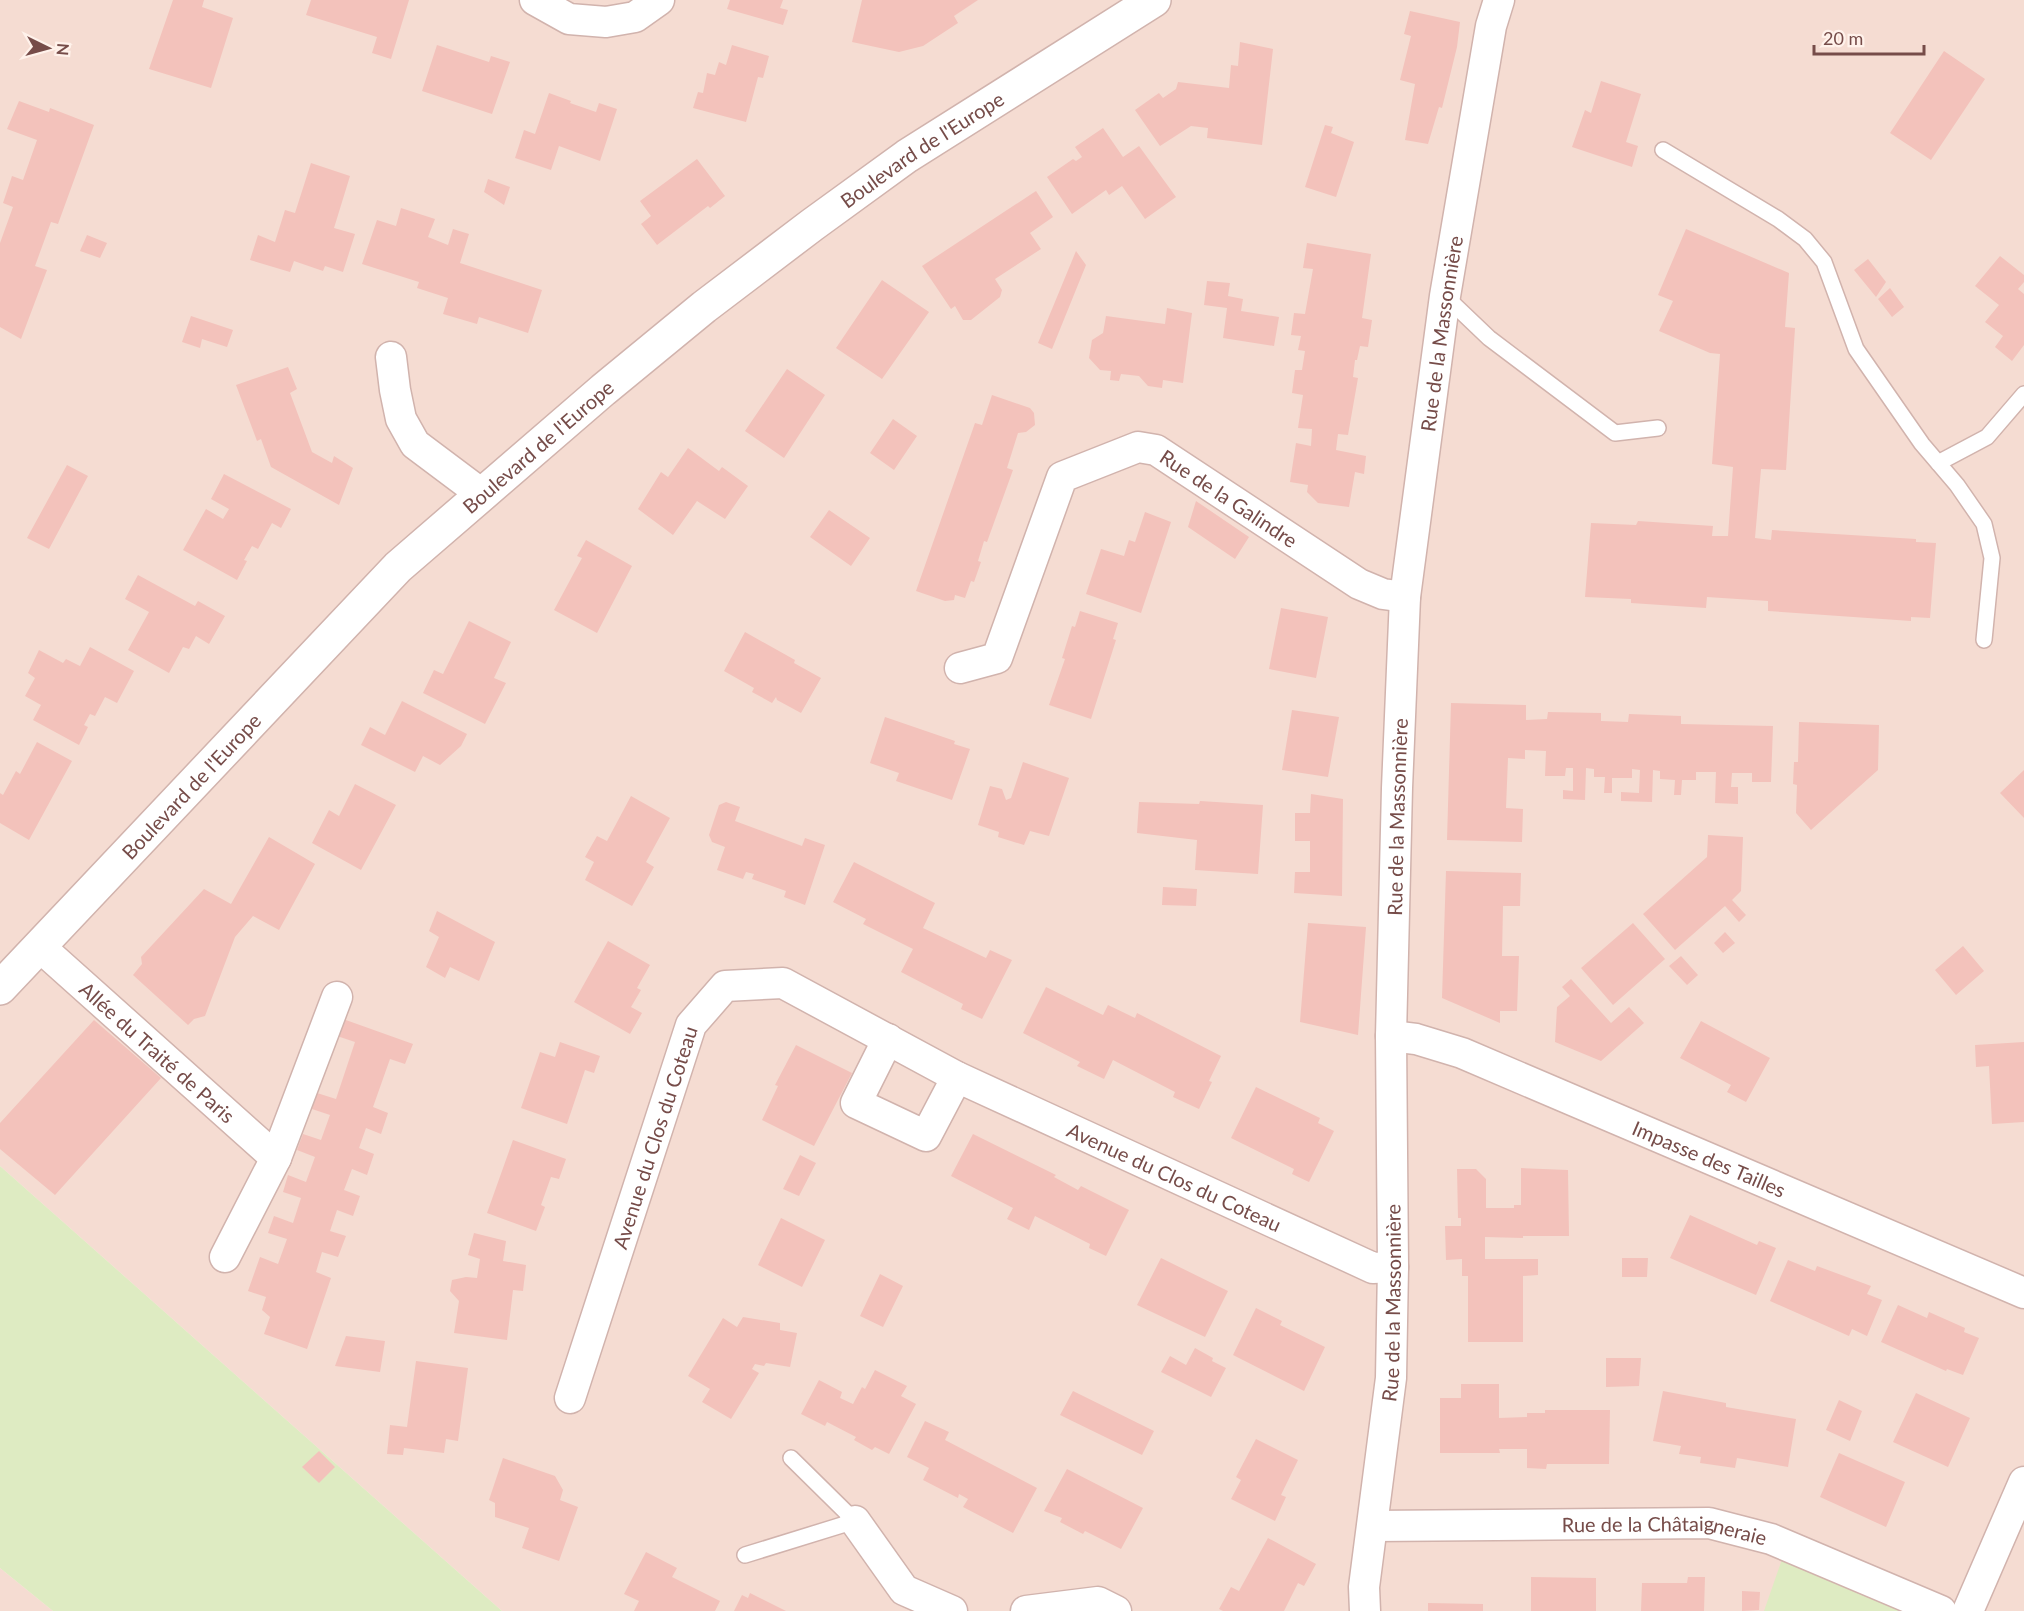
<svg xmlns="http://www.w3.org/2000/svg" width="2024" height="1611" font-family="Lato,sans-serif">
	<rect width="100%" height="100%" fill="#fdece4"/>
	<path fill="#f5dcd2" d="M0,0H2024V1611H502L0,1166Z
		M0,1568L53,1611H0Z"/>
	<path fill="#deebc2" d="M0,1166L502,1611H53L0,1568Z
		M1787,1545L1941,1611H1764Z"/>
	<path fill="#f3c2bb" d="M173,0H204L202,7L233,18L211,88L149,69Z
		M311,0H409L391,59L372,53L377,37L306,15Z
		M730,0H783L780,8L788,10L783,25L727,9Z
		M862,0H978L954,16L958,23L923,46L899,52L852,42Z
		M1410,11L1460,22L1457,47L1442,108L1439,107L1428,144L1405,140L1415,84L1400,80L1411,36L1404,34Z
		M1240,42L1273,49L1262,145L1207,138L1208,128L1191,126L1160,146L1135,110L1159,93L1163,98L1176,89L1178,82L1229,88L1231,65L1238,66Z
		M437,45L489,62L491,56L510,62L492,114L422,91Z
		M732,45L769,56L763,78L758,77L746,122L693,108L698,92L703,93L707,73L715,75L719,62L726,65Z
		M1944,51L1985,79L1931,160L1890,133Z
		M1601,81L1641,94L1626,142L1638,146L1632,167L1572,147L1585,110L1591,113Z
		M549,93L571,101L570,103L596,112L599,103L617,109L600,161L559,146L551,170L515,158L524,130L535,134Z
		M19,101L49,112L50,108L94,125L58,224L51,222L35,266L47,270L21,339L0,327V243L13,207L3,203L12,176L23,180L37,140L7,129Z
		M1325,125L1333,127L1331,133L1354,142L1336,197L1305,187Z
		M1103,128L1123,157L1139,146L1176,197L1145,219L1122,186L1109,195L1106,190L1072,214L1047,177L1073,159L1076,161L1082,157L1075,147Z
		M697,159L725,196L710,208L708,206L657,245L641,224L651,216L640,201Z
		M311,163L350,176L334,228L355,234L343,272L325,266L323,271L294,261L290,272L250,260L258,235L275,242L285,210L295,213Z
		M488,179L510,187L504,205L484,192Z
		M1036,191L1053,217L1030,233L1041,249L995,279L1002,290L1000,297L971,320H963L955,306L951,309L922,266Z
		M401,208L435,219L428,237L448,245L453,229L469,234L460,263L542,290L528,333L479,317L477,324L443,314L448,298L417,288L419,282L362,264L377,220L396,226Z
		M1686,229L1789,273L1785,327L1795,328L1786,470L1761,469L1755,538L1771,540L1772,530L1916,539V542L1936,543L1930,618L1911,617V621L1768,611V601L1707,597L1706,608L1631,603V599L1585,597L1591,523L1636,525L1638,521L1713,526L1712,536H1728L1733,467L1712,464L1720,354L1710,353L1659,331L1673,301L1658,295Z
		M87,235L107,243L100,258L80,251Z
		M1307,243L1371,254L1362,318L1372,320L1368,347L1360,346L1357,360H1355L1353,377L1358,378L1348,435L1338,434L1336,450L1366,456L1364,474L1355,472L1349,507L1318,503L1307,492L1308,485L1290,482L1296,443L1311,446L1312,429L1298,428L1303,395L1292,393L1295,370H1302L1305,351L1298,350L1301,336L1291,335L1294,313L1305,314L1313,269L1303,268Z
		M1076,251L1086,265L1052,349L1038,343Z
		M2000,256L2024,275V282L2018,289L2024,294V345L2012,361L1995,347L2003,336L1985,322L1999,305L1975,286Z
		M1868,259L1886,282L1876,297L1854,270Z
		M882,280L929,312L882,379L836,348Z
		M1207,281L1230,283L1228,296L1243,299L1241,311L1279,317L1274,346L1223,338L1227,308L1204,305Z
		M1890,288L1904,307L1892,317L1878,299Z
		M1167,308L1192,313L1183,383L1163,380L1162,388L1148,386L1139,376L1121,374L1119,381L1110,380L1111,371L1100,370L1089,358L1092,340L1103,333L1106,316L1165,324Z
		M191,316L233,330L227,347L202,339L200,348L182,342Z
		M288,367L297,389L290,393L312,452L332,463L334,456L353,468L339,505L271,467L261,439L257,441L236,385Z
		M787,369L825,395L784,458L745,431Z
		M992,395L1030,408L1034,413L1035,425L1026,432L1018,433L1007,468L1013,470L987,542L984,541L978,561L981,562L974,582L971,581L965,598L955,595L954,600L945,601L916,591L975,423L982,425Z
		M893,419L917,436L894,470L870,453Z
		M688,448L719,471L722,467L748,486L725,519L697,501L673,535L638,509L661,472L668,477Z
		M67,465L88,476L49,549L27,538Z
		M224,474L291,509L281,528L272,523L258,549L252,546L244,560L247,561L237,580L183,550L206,509L223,519L229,509L211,499Z
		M1196,501L1249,537L1235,559L1188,527Z
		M829,510L870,538L851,566L810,537Z
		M1145,512L1171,522L1141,613L1086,594L1101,549L1124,556L1129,540L1135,542Z
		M586,540L632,566L597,633L554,610L582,558L577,556Z
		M138,575L195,606L198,601L225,616L209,644L196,636L189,649L183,647L169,673L128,650L149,612L125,599Z
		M1281,608L1328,617L1316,678L1269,669Z
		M1080,611L1118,623L1113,639L1116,640L1091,719L1049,705L1065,659L1062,658L1072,626L1075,627Z
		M469,621L511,642L494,678L506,683L485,724L423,693L434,670L443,674Z
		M745,632L795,660L794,663L821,678L801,713L777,700L776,697L772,703L752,692L754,688L724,671Z
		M90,647L134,671L117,703L105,697L95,716L90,714L84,725L88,727L79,745L33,720L41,705L25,696L35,678L28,673L39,650L63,663L66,659L80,666Z
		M402,701L467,734L461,746L440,765L423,756L415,772L361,745L370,727L385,735Z
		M1451,703L1526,705V720L1547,719L1548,712L1601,713V721L1628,722L1629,714L1681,716V724L1773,726L1771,782H1752V773H1732L1731,787H1738V804L1715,803L1716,772H1696V780H1682L1681,795H1674L1675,780L1660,779V771L1653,770L1652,802L1621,801V792L1639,793L1640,770L1632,769V778H1612V793H1604L1605,777H1594V769L1586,768L1585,800L1563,799V790L1573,791V768H1566L1565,776H1545L1546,751L1525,750V759L1508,758L1506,808L1523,809L1522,842L1447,840Z
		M1292,710L1339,717L1328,777L1282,770Z
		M885,717L955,741L954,744L970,749L952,800L896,781L899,773L870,763Z
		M1799,722L1879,725L1878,770L1811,830L1796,813L1797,785L1793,784L1794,762H1798Z
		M37,742L72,761L29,840L0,823V793L3,795L16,771L20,774Z
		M1023,762L1069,778L1049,836L1030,831L1024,845L998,837L999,832L978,825L990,786L1002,789L1006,800L1011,798Z
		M2024,770V818L2000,793Z
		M355,784L396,805L361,870L312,843L329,810L339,816Z
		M1311,794L1343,799L1342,896L1294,893L1295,872H1310V841H1295V813H1310Z
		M631,796L670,818L646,862L654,867L632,906L585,880L594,862L585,857L597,836L607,841Z
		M1200,801L1263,805L1258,874L1195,870L1197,840L1137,833L1139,802L1199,804Z
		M726,802L740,807L735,821L802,846L805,838L825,845L805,905L784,897L786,891L752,879L754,874L746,872L743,879L717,870L725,847L712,842L709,835L719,805Z
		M1708,835L1743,837L1741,891L1732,900L1746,915L1739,922L1725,906L1675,950L1643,914L1707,857Z
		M269,837L315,864L279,930L253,916L235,937L205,1016L194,1019L188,1025L133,975L142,964L141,957L204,889L231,904Z
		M854,862L935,903L923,928L986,958L990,950L1012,960L982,1019L961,1009L963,1004L901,972L913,949L863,924L866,919L833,902Z
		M1446,871L1521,873L1520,906H1503L1502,956H1519L1517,1011H1500V1023L1442,998Z
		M1163,887L1197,889L1196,906L1162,905Z
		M437,911L495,942L479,981L450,967L445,978L426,967L439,937L429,931Z
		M1308,923L1366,927L1358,1035L1300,1022Z
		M1633,923L1665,959L1613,1005L1581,968Z
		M1725,932L1735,943L1723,953L1714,943Z
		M608,941L650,965L637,988L641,990L631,1007L642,1013L630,1034L574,1002Z
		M1963,946L1984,971L1956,995L1935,970Z
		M1681,956L1698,975L1687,985L1669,966Z
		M1571,979L1611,1023L1629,1007L1644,1023L1601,1061L1555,1042L1557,1007L1570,996L1562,987Z
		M1046,987L1103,1015L1108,1005L1135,1018L1137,1013L1221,1056L1209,1081L1212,1082L1199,1109L1173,1097L1175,1092L1113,1060L1104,1079L1077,1066L1080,1062L1023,1033Z
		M343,1019L413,1044L405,1064L390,1059L373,1107L388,1113L381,1134L366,1128L359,1148L374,1154L367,1175L352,1169L344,1190L360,1196L353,1216L337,1210L330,1231L346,1236L338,1257L322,1252L316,1272L331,1278L307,1349L264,1334L270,1317L262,1310L266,1297L248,1291L260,1257L278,1264L287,1239L268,1233L274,1216L293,1223L301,1198L283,1192L288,1175L306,1182L315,1157L297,1150L303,1134L321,1140L330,1115L312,1109L317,1093L336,1099L355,1042L337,1036Z
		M94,1020L161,1078L55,1195L0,1149V1123Z
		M1701,1021L1770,1058L1746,1102L1727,1092L1731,1085L1680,1058Z
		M560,1042L600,1056L594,1073L585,1070L567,1124L521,1108L540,1052L555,1057Z
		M2024,1042V1122L1992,1124L1989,1066L1976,1067L1975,1045Z
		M796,1045L852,1073L814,1146L762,1120L778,1086L775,1085Z
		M1256,1087L1320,1118L1318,1123L1334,1131L1309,1182L1292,1174L1294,1169L1231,1138Z
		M973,1134L1056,1175L1054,1177L1078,1190L1081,1186L1129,1210L1106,1256L1089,1248L1090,1244L1035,1216L1029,1230L1007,1219L1013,1208L951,1176Z
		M513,1140L566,1159L559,1179L551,1177L541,1205L545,1207L536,1231L487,1213Z
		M800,1155L816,1163L799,1196L783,1189Z
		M1521,1168L1568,1170L1569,1236H1523V1238L1485,1237V1259H1538V1275L1523,1276V1342H1468V1276H1462V1259L1446,1260L1445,1226H1461V1218H1458L1457,1169H1476L1486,1179V1208H1514V1205H1521Z
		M1690,1215L1757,1245L1759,1241L1776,1248L1756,1295L1670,1258Z
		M781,1218L825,1240L802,1287L758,1265Z
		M474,1233L506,1241L503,1261L526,1265L523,1291L513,1290L507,1340L454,1333L459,1301L450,1291L452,1280L466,1277L477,1278L480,1259L468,1255Z
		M1161,1258L1228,1291L1205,1337L1137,1305Z
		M1622,1258H1648L1647,1277H1622Z
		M1788,1260L1815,1271L1817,1266L1871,1286L1867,1294L1882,1300L1867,1336L1852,1329L1849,1336L1770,1301Z
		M880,1274L903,1286L883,1327L860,1316Z
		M1898,1305L1927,1318L1929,1312L1965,1328L1964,1332L1979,1338L1963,1375L1947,1369L1946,1371L1881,1342Z
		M1256,1308L1282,1321L1280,1325L1325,1347L1304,1391L1233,1355Z
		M743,1317L780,1323V1330L797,1333L790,1367L766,1363L764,1366L755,1364L752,1369L759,1373L731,1419L702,1402L710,1389L688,1376L723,1318L737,1327Z
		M346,1336L385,1341L380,1372L335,1366Z
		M1195,1348L1213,1358L1212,1361L1226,1368L1211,1397L1161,1372L1170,1356L1186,1365Z
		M1606,1358H1641L1639,1386L1606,1387Z
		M416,1361L468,1368L458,1441L446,1439L444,1453L404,1448L403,1455L387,1454L390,1425L407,1427Z
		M875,1370L907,1386L901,1396L916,1404L889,1454L875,1447L872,1450L854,1440L856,1437L827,1422L825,1426L801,1414L819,1380L842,1392L840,1398L853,1404L862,1387L865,1389Z
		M1461,1384H1499V1418L1527,1417V1413H1545V1410H1610L1609,1464H1547L1546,1469L1527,1468V1449H1499L1500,1453H1440V1398H1461Z
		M1073,1391L1154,1431L1142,1455L1060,1415Z
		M1663,1391L1726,1403V1407L1796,1419L1788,1467L1737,1458L1735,1468L1700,1463L1701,1457L1679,1454L1681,1446L1653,1441Z
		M1916,1393L1970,1418L1948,1467L1893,1442Z
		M1839,1400L1862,1411L1850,1441L1826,1430Z
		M925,1421L949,1432L945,1440L1037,1488L1013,1533L963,1507L968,1499L959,1494L958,1498L923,1480L929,1468L907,1457Z
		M1256,1439L1298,1460L1281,1495L1286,1497L1275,1521L1231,1499L1241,1480L1236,1477Z
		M319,1451L335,1467L319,1483L302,1467Z
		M1839,1453L1905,1482L1886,1527L1820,1497Z
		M503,1458L555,1476L563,1490L560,1500L578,1507L559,1561L522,1548L529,1528L495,1517V1503L489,1500Z
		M1067,1469L1143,1508L1121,1549L1085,1531L1083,1534L1060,1522L1062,1518L1044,1511Z
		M1268,1538L1316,1564L1304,1586L1298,1583L1284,1611H1223L1219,1609L1231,1587L1239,1591Z
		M646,1552L677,1568L672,1577L720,1601L715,1611H634L639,1601L624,1594Z
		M1531,1577L1596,1578V1611H1531Z
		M1688,1577H1705L1704,1611H1641L1642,1583H1687Z
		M1742,1591L1760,1592L1759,1610L1742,1611Z
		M750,1593L786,1611H734L742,1595L748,1598Z
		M1428,1603L1483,1604V1611H1428Z"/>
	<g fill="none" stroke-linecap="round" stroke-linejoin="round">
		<g stroke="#d1b3ad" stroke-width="18">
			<path id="service" d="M1663,150L1778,219L1805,239L1824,262L1856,349L1922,444L1957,485L1984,524L1992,558L1984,640
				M1445,296L1489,338L1615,433L1658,428
				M1938,463L1987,437L2024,394
				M745,1555L855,1521L791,1458"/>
		</g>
		<g stroke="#d1b3ad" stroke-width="33">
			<g id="minor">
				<path d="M535,0L569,19L606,22L635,17L659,0"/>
				<path d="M391,357L395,390L401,419L415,444L483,495"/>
				<path id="s1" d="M960,668L997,658L1062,477L1138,447L1156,450L1359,584L1383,594L1405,597"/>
				<path id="s2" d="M39,946L276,1158"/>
				<path id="s3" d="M1391,1036L1416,1039L1462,1053L2024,1293"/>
				<path d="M888,1039L856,1103L926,1136L957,1077"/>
				<path d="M225,1257L276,1158L337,997"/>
				<path id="s4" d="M570,1398L691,1025L725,986L783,983L957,1077L1373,1268L1393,1267"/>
				<path d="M855,1521L904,1590L952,1611"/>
				<path id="s5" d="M1373,1526L1709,1523L1771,1539L1941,1611"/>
				<path d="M1026,1611L1098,1602L1116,1611"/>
				<path id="s6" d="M1365,1611L1364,1587L1391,1378L1393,1267L1391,1036L1397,788L1405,597L1445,296L1491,26L1499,0"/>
				<path d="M1968,1611L2024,1482"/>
			</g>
		</g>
		<g stroke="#d1b3ad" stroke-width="36">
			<g id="tertiary">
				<path id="s7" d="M0,988L398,567L603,390L704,307L812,225L907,156L1154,0"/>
			</g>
		</g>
		<use href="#service" stroke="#fff" stroke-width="15"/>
		<use href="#minor" stroke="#fff" stroke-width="30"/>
		<use href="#tertiary" stroke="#fff" stroke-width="33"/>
	</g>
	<g text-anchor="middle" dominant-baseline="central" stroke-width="4.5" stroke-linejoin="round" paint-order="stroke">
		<g font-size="20" fill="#764c49" stroke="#fff2eb">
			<text stroke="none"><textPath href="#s7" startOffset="1250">Boulevard de l'Europe</textPath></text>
			<text stroke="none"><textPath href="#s6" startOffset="1282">Rue de la Massonnière</textPath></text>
			<text stroke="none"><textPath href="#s7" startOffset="764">Boulevard de l'Europe</textPath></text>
			<text stroke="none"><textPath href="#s1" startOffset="418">Rue de la Galindre</textPath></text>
			<text stroke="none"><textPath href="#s7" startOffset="278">Boulevard de l'Europe</textPath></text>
			<text stroke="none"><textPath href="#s6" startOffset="796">Rue de la Massonnière</textPath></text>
			<text stroke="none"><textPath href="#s2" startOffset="159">Allée du Traité de Paris</textPath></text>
			<text stroke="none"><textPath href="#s4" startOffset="274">Avenue du Clos du Coteau</textPath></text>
			<text stroke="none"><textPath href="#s3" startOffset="342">Impasse des Tailles</textPath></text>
			<text stroke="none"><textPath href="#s4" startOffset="939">Avenue du Clos du Coteau</textPath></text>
			<text stroke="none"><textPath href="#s6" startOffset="310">Rue de la Massonnière</textPath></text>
			<text stroke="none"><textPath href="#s5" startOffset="292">Rue de la Châtaigneraie</textPath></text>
		</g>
	</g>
	<g transform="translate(48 48) rotate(95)" stroke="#fff2eb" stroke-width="4.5" paint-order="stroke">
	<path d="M0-4.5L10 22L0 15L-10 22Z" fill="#764c49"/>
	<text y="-9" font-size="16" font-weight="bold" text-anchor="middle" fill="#764c49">N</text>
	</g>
	<path d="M1814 45v9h110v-9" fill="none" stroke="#764c49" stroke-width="3"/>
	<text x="1823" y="45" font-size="18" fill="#764c49" stroke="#fff2eb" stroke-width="4.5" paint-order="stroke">20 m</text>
</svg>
